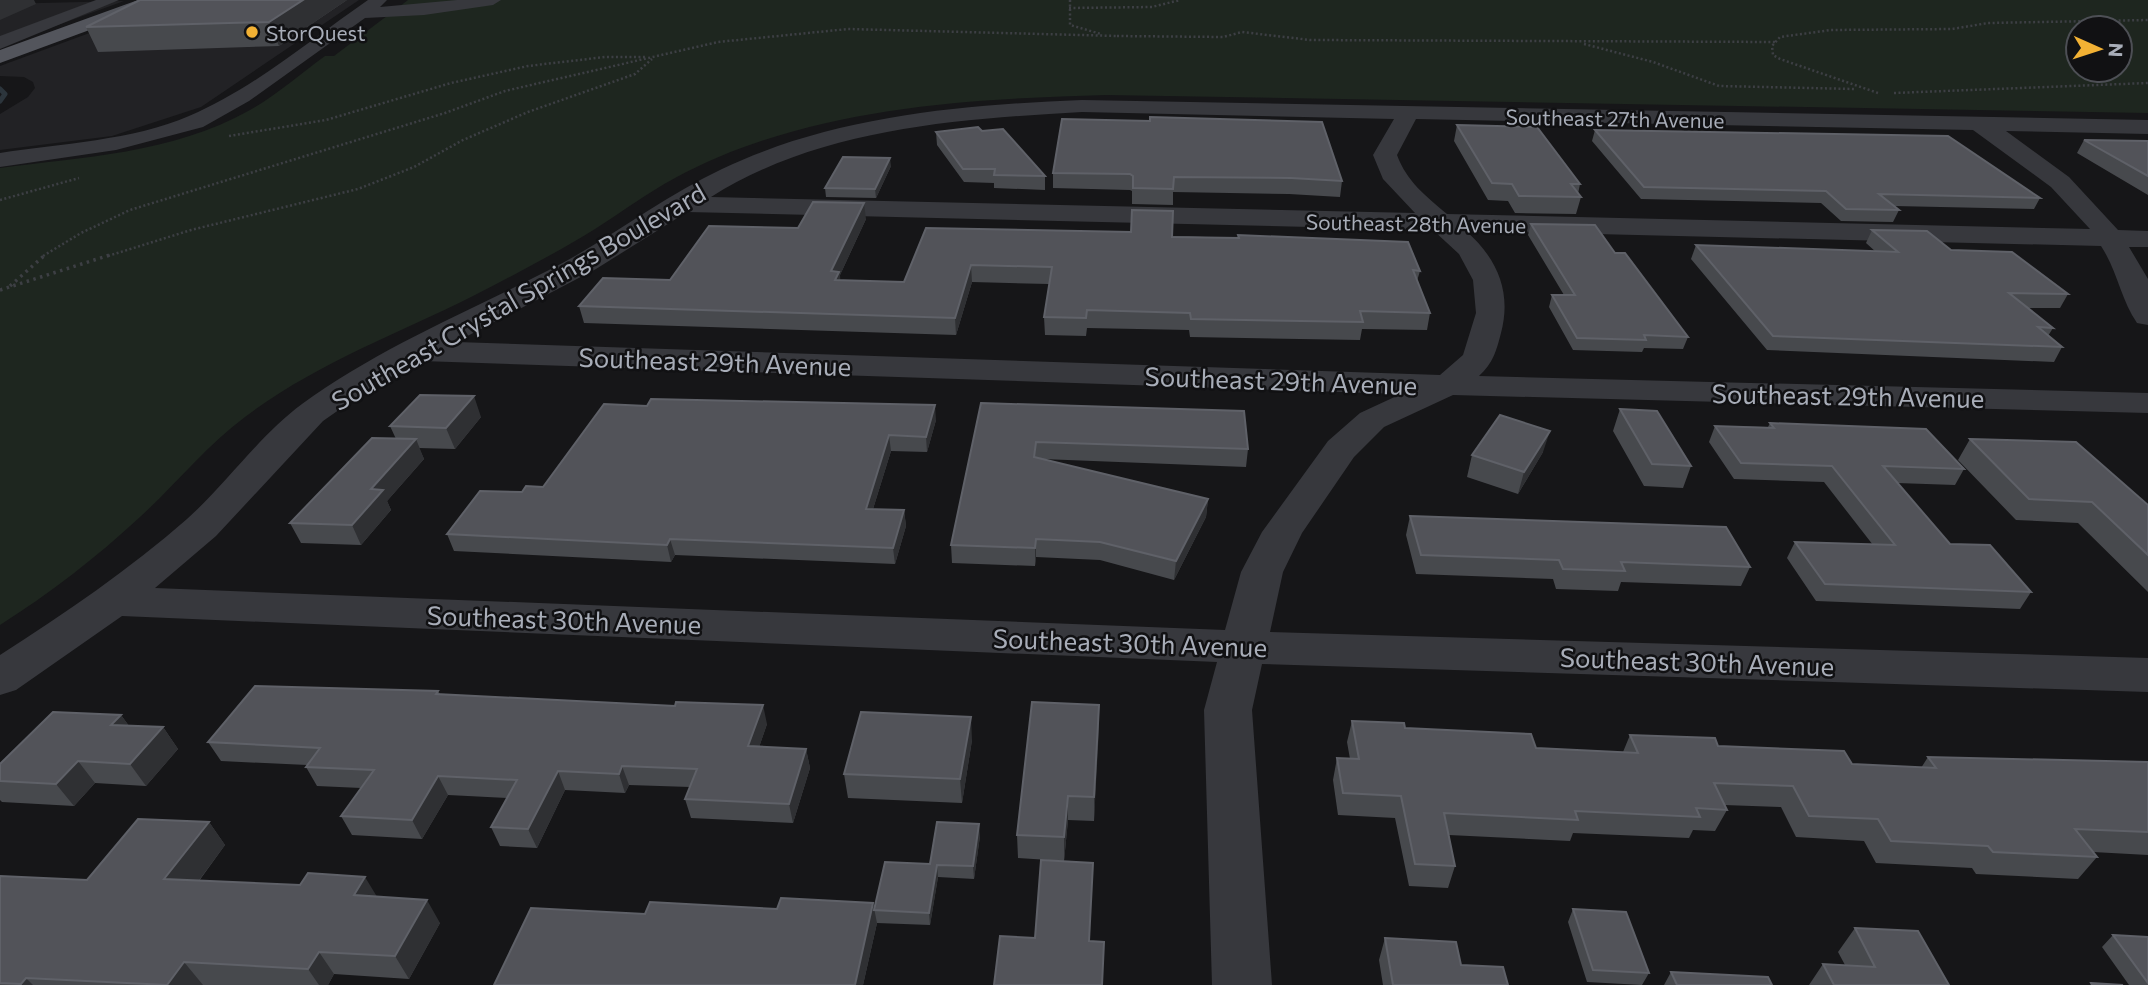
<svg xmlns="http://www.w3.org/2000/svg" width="2148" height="985" font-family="Commissioner,sans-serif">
	<rect width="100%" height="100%" fill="#161618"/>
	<path fill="#222225" d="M179,0H359L201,107L112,136L0,150V114L28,97L35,88L33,82L24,77L0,76V66Z
		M124,1L0,46V4Z"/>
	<path fill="#1e261f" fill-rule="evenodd" d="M408,0H2148V113L1106,95C961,99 805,108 675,178C647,193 622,212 595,229C556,253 514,275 473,296C395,335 315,364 245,417C206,446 176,484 140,517C97,557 49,594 0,625V168C81,157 172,154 250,110C277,95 300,74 325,56H334ZM2078,28H2120V70H2078Z"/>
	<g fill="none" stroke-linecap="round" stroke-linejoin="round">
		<path stroke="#2c353c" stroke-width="5" d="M0,89L5,94L0,101"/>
		<path stroke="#3d3f44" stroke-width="2.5" stroke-dasharray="2 2.5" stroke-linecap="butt" d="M1070,0V25L1101,34
			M1069,8L1152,7L1180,0
			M1117,36L1223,37L1242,32L1310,40L1775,42
			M1584,44L1653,62L1719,86L1855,89
			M1878,93L1780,59L1773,55L1772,46L1780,37L1831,30L1952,29L1988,23L2148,20
			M1894,93L2148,83
			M229,136L326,120L451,83L528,66L605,57H645
			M0,200L79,178
			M43,256L81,233L130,210L445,113L505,91L718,42L848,29L1118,36
			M108,256L191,230L358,189L414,167L463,140L528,112L635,74L652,59"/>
		<path stroke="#3d3f44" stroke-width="3.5" stroke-dasharray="2.5 4.5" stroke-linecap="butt" d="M10,286L46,254
			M0,290L113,254"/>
		<path fill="#37383d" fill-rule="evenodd" d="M96,0H119L0,49V36Z
			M368,0H387L380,7L457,0H501L493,5L424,15L365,18L249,101L203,127L116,150L0,167V153C58,144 135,140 189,116C253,89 310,40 368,0Z
			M1082,100L2148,120V134L2006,131L2069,177L2118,230L2148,231V247H2129L2148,279V325L2137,323C2121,300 2117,270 2101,246L1466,231C1497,258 1512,292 1501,333C1496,352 1493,363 1479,376L2148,393V413L1453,395L1384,427L1354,457L1302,533L1283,572L1270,632L2148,658V692L1262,664L1252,710L1272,985H1212L1204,710L1217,662L122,616L16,690L0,695V655C65,613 129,570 187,519C226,484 260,435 302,404C377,349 467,312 549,270C609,240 662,197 722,169C833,116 961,105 1082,100ZM1082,112L1394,119L1373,155L1383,179L1415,213L711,197C820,128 957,119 1082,112ZM1416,119L1973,130L2051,187L2090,229L1447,214C1426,196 1407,182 1397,155ZM687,212L1433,230L1459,254L1473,280L1476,313L1463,355L1440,375L456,342L596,269ZM422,361L1401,394L1360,413L1328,441L1262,532L1241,572L1225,630L155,588L216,536L323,421L373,386Z"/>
		<path fill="#53555c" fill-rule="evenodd" d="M138,0H162L160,4L0,63V50Z"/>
	</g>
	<path fill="#47494d" d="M347,0L279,46L98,52L86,27Z
		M1062,119L1342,181L1340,197L1289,194L1173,192V205L1132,204V191L1130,190L1053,188V173Z
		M1457,125L1580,184L1578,194L1581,197L1576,214L1515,213L1508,201L1488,200L1454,141Z
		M1595,130L2040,198L2034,209L1894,206L1899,210L1893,222L1841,221L1821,203L1641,199L1592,141Z
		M982,131L1045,176V190L994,188V183L964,182L937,145L936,132Z
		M2084,140L2148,141V195L2077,153Z
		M891,166L876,198L826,197L825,188Z
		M866,219L840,275V280L904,282L926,228L1238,238V235L1420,271L1417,281L1430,313L1427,330L1362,329L1360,340L1190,337L1189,330L1087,328L1086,336L1045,335L1044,317L1049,284L972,282L956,335L584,323L579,306L670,280L798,228Z
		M1531,224L1615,253L1688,337L1683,349L1644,348L1642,352L1573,350L1549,307L1552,295H1564L1528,235Z
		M1872,230L1951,250L2068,294L2060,308H2028L2053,328L2048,336L2062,347L2054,362L1767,350L1691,259L1696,245L1876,252L1866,243Z
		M981,403L1248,449L1246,467L1042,459L1208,499L1206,517L1174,580L1100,560L1036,557L1035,566L952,563L951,545Z
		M1620,409L1691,466L1683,488L1644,486L1613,431Z
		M481,417L455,449L419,448L424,459L387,501L391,510L361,545L301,543L290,523L326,488L396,439L390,426Z
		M936,420L927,452L891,451L873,509L904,510L906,526L895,564L675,555L671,562L454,551L447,534L543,487Z
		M1770,423L1964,469L1955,485L1897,483L1950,544L2031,592L2020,609L1816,601L1787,558L1795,542L1873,545L1824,482L1734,479L1709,442L1715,426L1768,427Z
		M1970,439L2148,505V592L2078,523L2016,520L1958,460Z
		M1543,452L1518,494L1467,477L1472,455Z
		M1410,516L1750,567L1741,586L1621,582L1618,591L1556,589L1553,579L1416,574L1406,535Z
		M438,691L440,694L767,724L759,747L806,749L810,768L793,823L691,818L685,799L690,787L629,785L625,793L565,790L537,848L500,846L491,827L507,798L448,795L422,839L352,835L341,816L361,788L317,786L306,767L307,765L221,761L208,742Z
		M1099,705L1094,821L1068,820L1064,861L1018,858L1017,835Z
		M121,715L129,726L163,727L178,749L146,786L95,783L74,806L2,802L0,800V764Z
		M1352,721L1536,748L1623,752L1630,735L1718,746L1852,764L1921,768L1928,757L2148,762V855L2093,852L2097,857L2078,879L1976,874L1972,868L1876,863L1864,841L1796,837L1781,807L1724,805L1727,810L1715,831L1693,830L1689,838L1573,833L1570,841L1449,835L1455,866L1448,888L1409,886L1395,818L1338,815L1333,780L1337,758L1350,759L1347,742Z
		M972,740L962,803L848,798L844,774Z
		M209,822L225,845L199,881L377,897L440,923L409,979L334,974L328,985H0V876L87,880Z
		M980,836L974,879L938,877L930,925L877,923L863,985H494L645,914L777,909L873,903L874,910L930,864Z
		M1573,909L1649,973L1642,985L1587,982L1568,922Z
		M1855,928L1949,985H1809L1823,964L1845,965L1838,952Z
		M2113,935L2148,937V985H2129L2102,947Z
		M1385,938L1508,985H1383L1379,960Z
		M1671,972L1772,985H1664Z"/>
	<path fill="#2f3033" d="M0,0H34L36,4L0,20Z
		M303,0H347L279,46L269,22Z
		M890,158L891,166L876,198L875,189Z
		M864,203L866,219L840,275L841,288L837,297L831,271Z
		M971,265L972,282L956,335L955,318Z
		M474,396L481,417L455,449L446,428Z
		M935,405L936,420L927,452L926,437Z
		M1550,431L1543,452L1518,494L1524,472Z
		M889,435L891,451L868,525L866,509Z
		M416,439L424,459L387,501L391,510L361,545L352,525L371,489Z
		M1208,499L1206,517L1174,580L1176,561Z
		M904,510L906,526L895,564L893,548Z
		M670,539L675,555L671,562L667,545Z
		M1036,539V557L1035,566V548Z
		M763,705L767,724L753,765L748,746Z
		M1099,705V729L1094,821V797Z
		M121,715L137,737L111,725Z
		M971,717L972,740L962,803L960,779Z
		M163,727L178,749L146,786L130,764Z
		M806,749L810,768L793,823L789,804Z
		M78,761L95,783L74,806L56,784Z
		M622,766L629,785L625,793L619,774Z
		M558,771L565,790L537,848L528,829Z
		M438,776L448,795L422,839L412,820Z
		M1068,796V820L1064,861V837Z
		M209,822L225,845L183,902L164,879Z
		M979,824L980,836L974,879L973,866Z
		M937,865L938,877L930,925L929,913Z
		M365,877L379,900L354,895Z
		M427,900L440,923L409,979L395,956Z
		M873,903L877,923L863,985H855Z
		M319,952L334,974L328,985H319L308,969Z
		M184,962L203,985H167Z
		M26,978L33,985H22L21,984Z"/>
	<path fill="#525359" stroke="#5f6168" stroke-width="2" d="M140,0H303L269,22L86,27Z
		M1150,117L1322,122L1342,181L1291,178L1174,177L1173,189L1133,188V176L1130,174L1053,173L1062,119L1150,121Z
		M1457,125L1537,127L1580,184H1571L1581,197L1519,196L1512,184L1492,183Z
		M978,127L982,131L1003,129L1045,176L994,175L995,169H963L936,132Z
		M1595,130L1948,136L2040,198L1879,194L1899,210L1846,209L1826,191L1644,187Z
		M2084,140L2148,141V176Z
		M843,157L890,158L875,189L825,188Z
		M813,202L864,203L831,271L839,272L835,280L904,282L926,228L1131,232L1132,210L1173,211L1172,237L1239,238L1238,235L1408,242L1420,271L1413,270L1430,313L1360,311L1363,322L1191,319L1190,313L1087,310L1086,318L1044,317L1052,267L971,265L955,318L579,306L603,278L670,280L709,226L798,228Z
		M1531,224L1595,225L1615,253H1625L1688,337L1644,335L1646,340L1577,338L1552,295H1575Z
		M1872,230L1927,231L1951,250L2012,252L2068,294L2009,293L2053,328L2038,327L2062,347L1773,336L1696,245L1898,252Z
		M420,395L474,396L446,428L390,426Z
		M651,399L935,405L926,437L889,435L866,509L904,510L893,548L670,539L667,545L447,534L480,491L522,492L526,486L543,487L604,404L647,406Z
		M981,403L1244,411L1248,449L1036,442L1034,457L1208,499L1176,561L1100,542L1036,539L1035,548L951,545Z
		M1620,409L1657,411L1691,466L1652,464Z
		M1500,415L1550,431L1524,472L1472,455Z
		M1770,423L1926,429L1964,469L1883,466L1950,544L1990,545L2031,592L1825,584L1795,542L1895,545L1832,466L1741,463L1715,426L1774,428Z
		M372,438L416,439L371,489L383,490L352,525L290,523Z
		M1970,439L2076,442L2148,505V555L2092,502L2029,499Z
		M1410,516L1726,527L1750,567L1621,562L1625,571L1563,569L1559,560L1421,555Z
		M255,686L438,691L436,694L675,706L676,702L763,705L748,746L806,749L789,804L685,799L697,769L622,766L619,774L558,771L528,829L491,827L517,780L438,776L412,820L341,816L374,770L306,767L320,748L208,742Z
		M1032,702L1099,705L1094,797L1068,796L1064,837L1017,835Z
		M53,712L121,715L111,725L163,727L130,764L78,761L56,784L0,781V764Z
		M861,712L971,717L960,779L844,774Z
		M1352,721L1404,723L1405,728L1531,734L1536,748L1638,753L1630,735L1715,738L1718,746L1844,751L1852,764L1936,768L1928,757L2148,762V832L2075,829L2097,857L1993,852L1988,846L1891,841L1878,819L1809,816L1793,786L1714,783L1727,810L1696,808L1700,817L1575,811L1578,820L1444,813L1455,866L1415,864L1401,796L1343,793L1337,758L1359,759Z
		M138,819L209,822L164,879L300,885L308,873L365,877L354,895L427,900L395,956L319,952L308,969L184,962L167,985L26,978L21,984L0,983V876L87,880Z
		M937,822L979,824L973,866L937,865L929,913L874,910L885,862L930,864Z
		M1041,860L1093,863L1089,941L1104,942L1102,985H994L1000,936L1035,938Z
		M781,898L873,903L855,985H494L531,908L645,914L650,902L777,909Z
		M1573,909L1626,912L1649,973L1593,970Z
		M1855,928L1918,931L1949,985H1834L1823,964L1875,967Z
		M2113,935L2148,937V983Z
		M1385,938L1456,942L1461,965L1503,967L1508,985H1393Z
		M1671,972L1768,977L1772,985H1677Z
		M2091,983L2123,985H2092Z"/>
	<circle fill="#f2b134" stroke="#111113" stroke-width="2.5" cx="252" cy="32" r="7"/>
	<g text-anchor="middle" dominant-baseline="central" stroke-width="5" stroke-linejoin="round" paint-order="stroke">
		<g font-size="21" fill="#a8adb8" stroke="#111113" text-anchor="start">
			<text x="266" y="32">StorQuest</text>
		</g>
		<g font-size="21" fill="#a8adb8" stroke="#111113">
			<text transform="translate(1615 118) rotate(1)">Southeast 27th Avenue</text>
			<text transform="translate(1416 223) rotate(1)">Southeast 28th Avenue</text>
		</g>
		<g font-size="26" fill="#a8adb8" stroke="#111113">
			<text transform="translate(518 296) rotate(-30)">Southeast Crystal Springs Boulevard</text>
			<text transform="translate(715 361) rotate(2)">Southeast 29th Avenue</text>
			<text transform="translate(1281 380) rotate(2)">Southeast 29th Avenue</text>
			<text transform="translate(1848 395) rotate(1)">Southeast 29th Avenue</text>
			<text transform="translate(564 619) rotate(2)">Southeast 30th Avenue</text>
			<text transform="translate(1130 642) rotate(2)">Southeast 30th Avenue</text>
			<text transform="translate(1697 661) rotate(2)">Southeast 30th Avenue</text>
		</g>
	</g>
	<g transform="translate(2099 49) rotate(93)"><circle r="33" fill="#111113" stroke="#4d4f55" stroke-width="2"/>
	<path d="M0-5L12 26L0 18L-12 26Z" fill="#f2b134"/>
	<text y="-10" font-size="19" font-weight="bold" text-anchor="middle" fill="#a8adb8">N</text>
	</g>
</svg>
